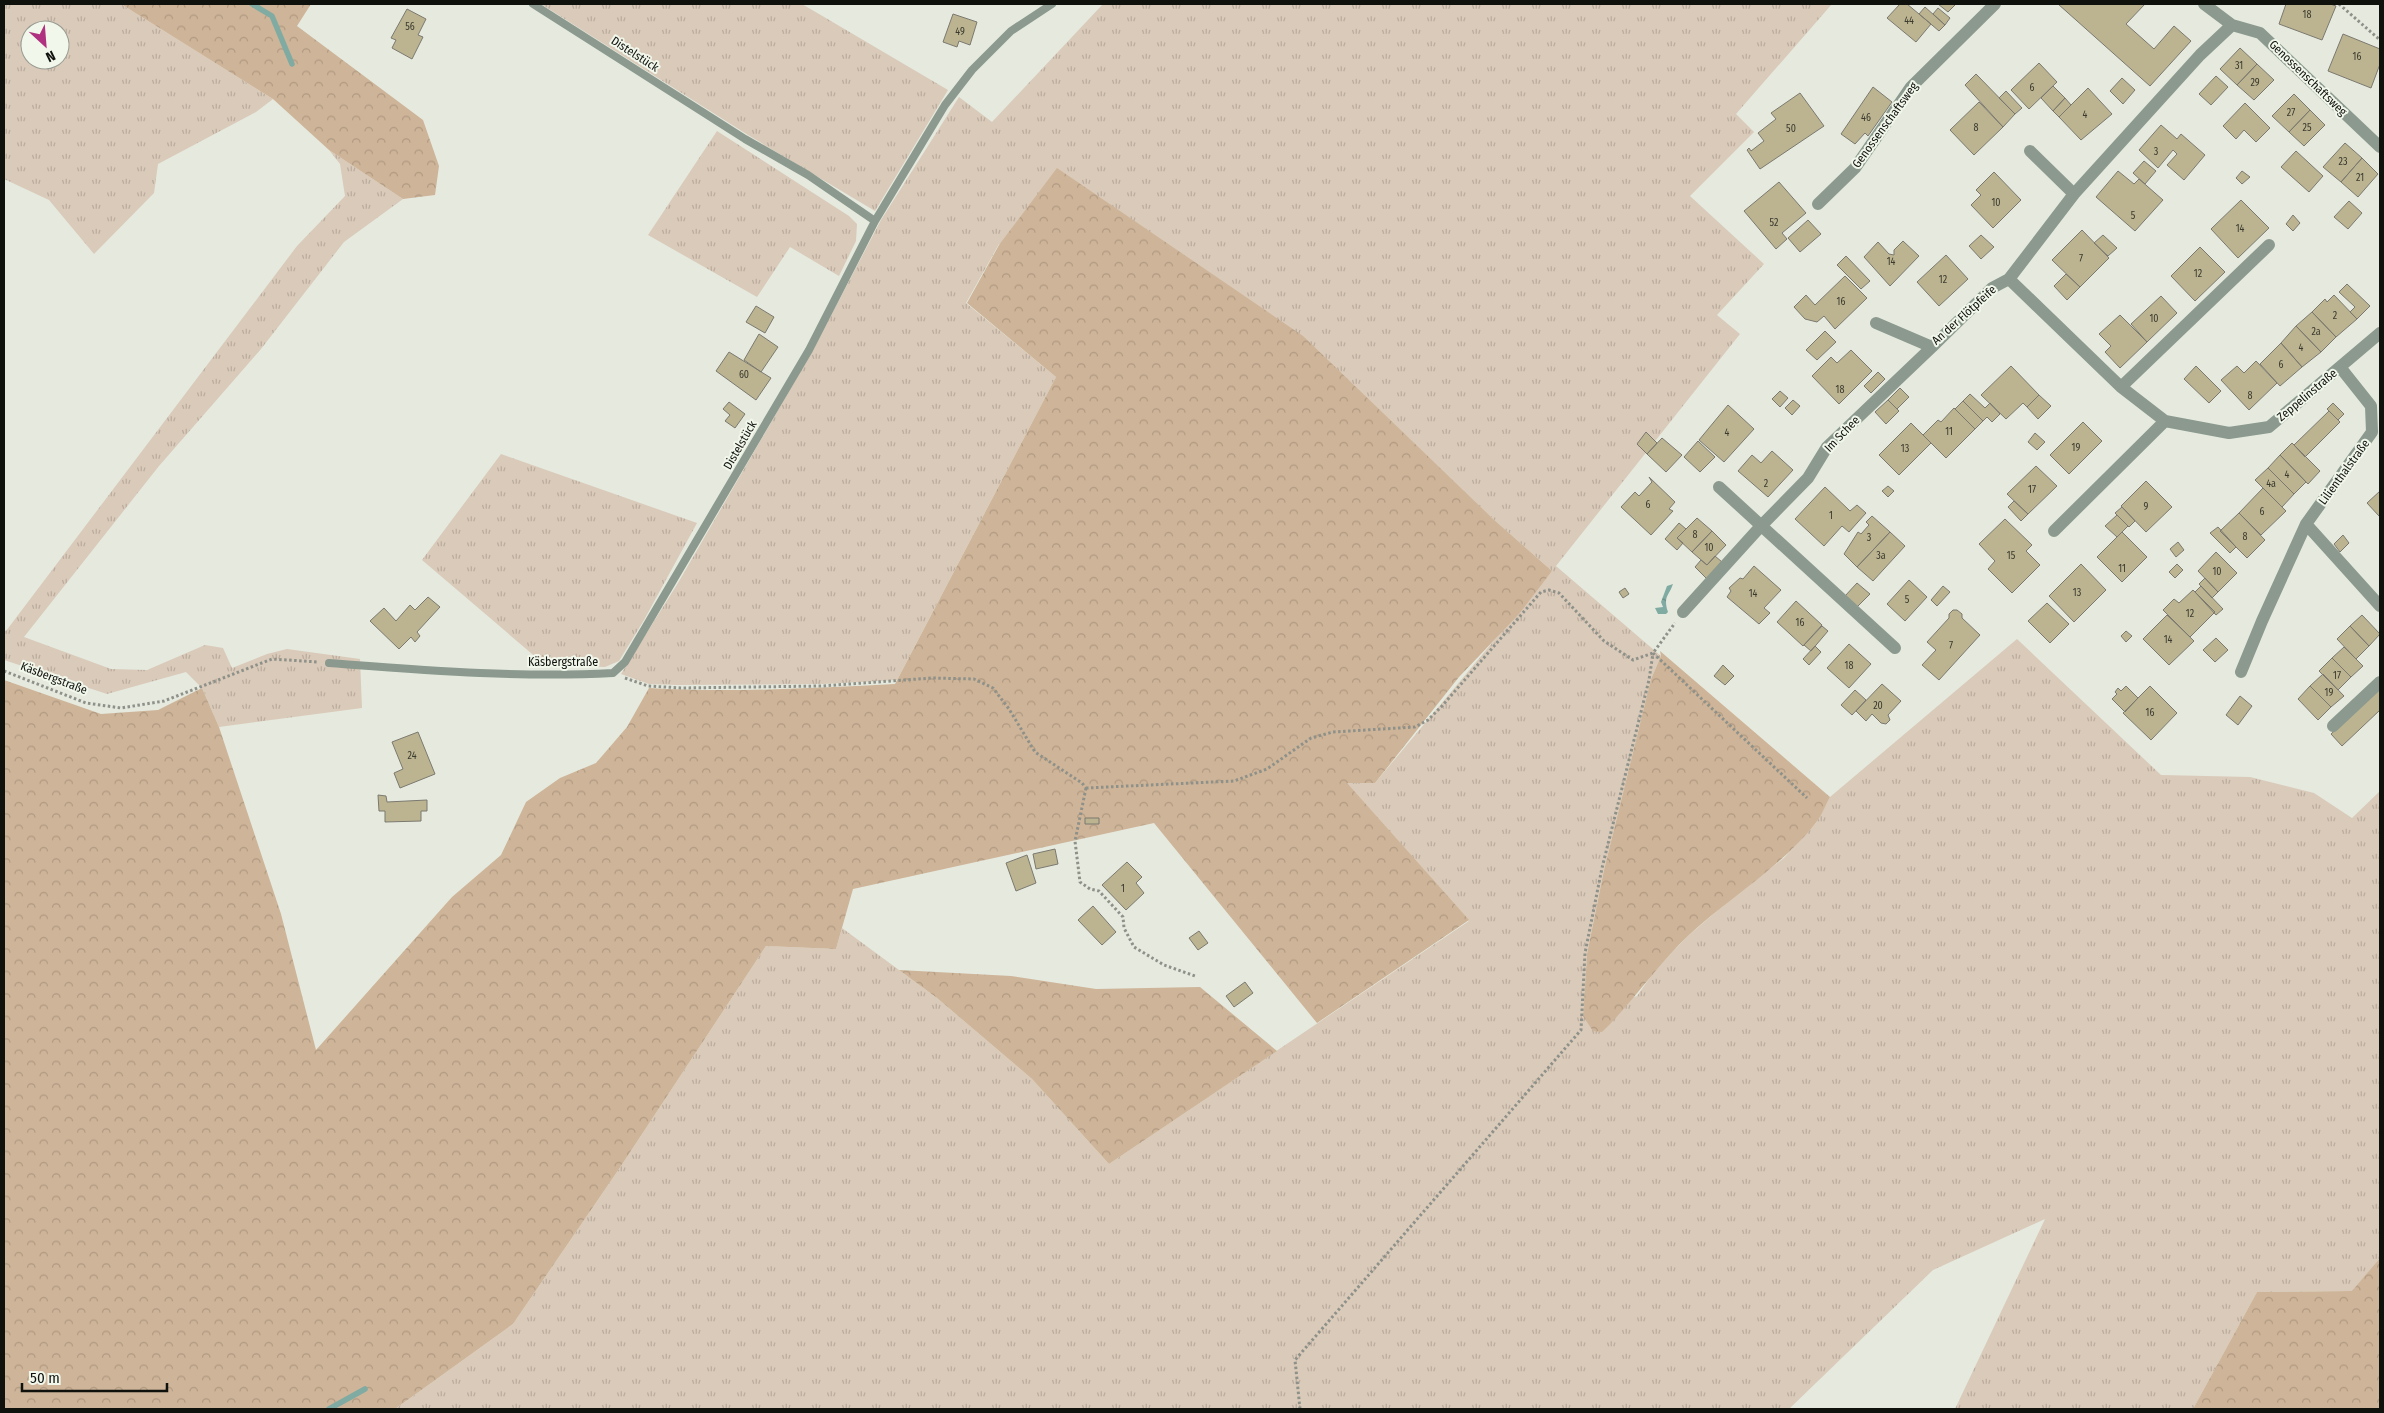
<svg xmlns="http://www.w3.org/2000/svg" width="2384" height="1413" font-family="'Fira Sans Condensed',sans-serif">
	<defs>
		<pattern id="grass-tufts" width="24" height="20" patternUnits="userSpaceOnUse" patternTransform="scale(1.25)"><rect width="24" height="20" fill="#dacab9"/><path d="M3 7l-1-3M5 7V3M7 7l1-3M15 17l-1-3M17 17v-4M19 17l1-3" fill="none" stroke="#baac9e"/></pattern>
		<pattern id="forest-crowns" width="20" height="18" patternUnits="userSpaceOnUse" patternTransform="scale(1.25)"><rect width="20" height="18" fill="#ceb498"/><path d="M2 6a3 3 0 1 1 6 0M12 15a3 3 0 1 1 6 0" fill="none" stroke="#b09a82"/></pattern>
		<pattern id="water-ripples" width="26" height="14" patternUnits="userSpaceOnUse" patternTransform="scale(1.25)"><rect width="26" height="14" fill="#80aba2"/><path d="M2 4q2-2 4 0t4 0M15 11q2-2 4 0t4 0" fill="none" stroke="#678a82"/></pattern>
	</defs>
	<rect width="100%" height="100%" fill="#e5e9de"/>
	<path fill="url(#grass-tufts)" fill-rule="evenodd" d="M4,4H121L273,99L256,112L158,164L154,193L94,254L49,200L4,179ZM30,30H60V60H30Z
		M541,4H802L948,90L875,211L748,135Z
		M1103,4H1832L1736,114L1754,132L1690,196L1764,264L1717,315L1740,334L1556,566L1661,656L1651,679L1604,870L1587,954L1583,1016L1637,996L1656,969L1688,936L1739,892L1784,858L1816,823L1830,797L2017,639L2161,775L2250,777L2314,793L2352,818L2380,791V1258L2353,1291L2257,1292L2193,1409H1955L2045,1219L1933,1270L1789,1409H395L513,1324L619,1169L766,946L836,949L842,928L937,998L1032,1079L1109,1164L1469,921L1346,783H1375L1552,571L1491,517L999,244L966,303L1056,377L897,680L823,684L677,685L649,684L621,674L678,583L813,350L881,220L959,97L992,122Z
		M717,131L849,216L857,224L856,241L839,276L790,247L757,297L648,235Z
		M329,150L403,199L344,242L261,349L159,466L24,637L111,669L147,670L205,645L223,648L232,668L267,654L287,649L360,659L362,708L219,727L202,688L186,672L107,694L4,660V630L6,631L297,246L345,196L340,164Z
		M501,454L697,523L644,620L619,661L605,667L545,665L422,560Z"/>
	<path fill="url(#forest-crowns)" d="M121,4H311L297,26L423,120L439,166L435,195L403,199L329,150L273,99Z
		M1057,168L1303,336L1491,517L1552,571L1519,614L1459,677L1375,783H1347L1469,920L1317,1023L1154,823L853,889L836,949L766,946L619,1169L513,1324L395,1409H4V680L101,714L158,710L202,688L219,727L281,914L316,1050L452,897L501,855L526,802L560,778L596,763L627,727L649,688C731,693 813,688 895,684L1056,377L967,303L999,245Z
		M1660,651L1830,797C1825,806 1821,817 1815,824C1780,868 1730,897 1689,935C1657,965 1633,1002 1602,1032L1593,1031L1583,1016L1587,954L1604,870L1651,679L1661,656Z
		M899,970L1011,976L1096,989L1200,987L1277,1051L1109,1164L1032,1079L937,998Z
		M2380,1258V1409H2193L2257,1292L2352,1291Z"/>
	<path fill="url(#water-ripples)" d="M1673,584C1669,596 1663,596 1668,612L1666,614H1658L1655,608L1663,607L1661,602L1667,586Z"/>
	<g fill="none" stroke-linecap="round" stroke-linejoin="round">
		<path stroke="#80aba2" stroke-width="5.5" d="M252,4L272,16L292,64
			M329,1409L365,1389"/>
	</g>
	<path fill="#bcb491" stroke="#7b796f" d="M1900,4H1907L1931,24L1916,42L1887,18Z
		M1938,4H1956L1948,12Z
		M2058,4H2145L2126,24L2154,49L2174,26L2191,41L2150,86Z
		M2286,4H2330L2336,6L2322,40L2279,24Z
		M1925,7L1945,25L1939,31L1919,14Z
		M1938,8L1950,18L1945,25L1933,14Z
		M407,9L426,19L418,35L423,37L412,59L392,48L396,40L391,38Z
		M953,14L977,22L970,45L959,41L957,47L943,42Z
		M2343,34L2380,49V64L2371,88L2328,71Z
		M2240,48L2257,64L2237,85L2220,69Z
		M2039,63L2057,82L2029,109L2011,90Z
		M2257,64L2274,80L2254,100L2237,85Z
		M1976,74L2015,114L2003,127L1965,85Z
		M2216,76L2228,87L2211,105L2199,94Z
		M2122,78L2135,90L2123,104L2110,91Z
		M2053,86L2065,98L2053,111L2041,98Z
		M1873,87L1892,102L1868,136L1865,133L1855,144L1841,134Z
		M2088,88L2112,114L2081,140L2059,117Z
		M2006,91L2022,108L2015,114L1999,98Z
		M1800,93L1824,126L1760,169L1747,150L1749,148L1751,151L1764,141L1758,133L1776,119L1771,113Z
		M2294,94L2310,110L2289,132L2272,116Z
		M2065,98L2071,105L2059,117L2053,111Z
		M1979,102L2003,127L1974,155L1950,130Z
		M2245,103L2270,128L2256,142L2244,130L2236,139L2223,126Z
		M2310,110L2325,125L2304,146L2289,132Z
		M2161,125L2177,139L2181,134L2205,155L2184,180L2167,165L2177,154L2173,150L2158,168L2139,150Z
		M2345,143L2362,158L2341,182L2323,167Z
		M2296,151L2323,176L2309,192L2281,167Z
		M2362,158L2378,174L2358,197L2341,182Z
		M2144,161L2156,171L2145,184L2133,173Z
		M2118,171L2134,184L2139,179L2163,200L2135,231L2096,197Z
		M2242,171L2250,177L2242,184L2236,178Z
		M1994,172L2021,200L1993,228L1971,205L1981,195L1976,190Z
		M1779,182L1806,213L1782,233L1787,239L1776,249L1744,211Z
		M2241,200L2269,228L2238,258L2211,229Z
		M2349,201L2362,213L2348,229L2334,217Z
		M2293,215L2300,223L2293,231L2286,224Z
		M1808,220L1821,234L1800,252L1788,238Z
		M2082,230L2109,258L2080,287L2052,260Z
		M1981,235L1994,247L1981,259L1969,246Z
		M2103,235L2117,248L2108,256L2094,243Z
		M1903,241L1919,256L1890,286L1864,257L1878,242L1889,254L1894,255V250Z
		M2200,247L2225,272L2195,301L2171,276Z
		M1946,255L1968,279L1939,306L1917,282Z
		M1846,256L1870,281L1861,289L1837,265Z
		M2066,274L2080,287L2067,300L2054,286Z
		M1845,276L1867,298L1835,329L1824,316L1817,322L1805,319L1794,307L1806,295L1815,305Z
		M2347,284L2370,306L2357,319L2350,312L2355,307L2339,292Z
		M2334,295L2357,319L2336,337L2312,312L2325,299L2327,302Z
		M2161,296L2177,313L2147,342L2131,324Z
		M756,306L774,317L765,333L746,322Z
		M2312,312L2336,337L2321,352L2296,326Z
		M2120,315L2147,342L2120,368L2105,352L2111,346L2099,334Z
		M2296,326L2321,352L2302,367L2281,343Z
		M1825,331L1836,342L1817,360L1806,350Z
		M759,334L778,347L761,372L744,360Z
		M2281,343L2302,367L2280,386L2260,364Z
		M1851,350L1872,371L1839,404L1812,376L1831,357L1837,363Z
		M729,352L771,378L756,400L716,371Z
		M2256,361L2277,383L2249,410L2221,380L2237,366L2244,373Z
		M2011,366L2039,395L2027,407L2023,403L2006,419L1981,395Z
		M2196,366L2221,391L2209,403L2184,379Z
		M1878,372L1885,379L1871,393L1864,386Z
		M1900,388L1909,397L1897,409L1888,400Z
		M1780,391L1788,398L1780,407L1772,399Z
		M1970,394L1985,408L1990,403L2000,414L1992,422L1987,417L1983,421L1963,401Z
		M2039,395L2051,406L2038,419L2027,407Z
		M1793,400L1800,406L1792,415L1785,408Z
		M1888,400L1899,411L1886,424L1875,412Z
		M1963,401L1983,421L1975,429L1955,409Z
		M729,402L745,414L735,428L725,421L730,415L723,409Z
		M2333,403L2344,414L2338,420L2327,409Z
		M1728,405L1754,429L1724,462L1699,440Z
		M1954,408L1975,429L1946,458L1923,435L1938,420L1941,422Z
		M2329,411L2340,422L2305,457L2294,445Z
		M2083,422L2102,441L2069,474L2050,455Z
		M1911,423L1931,443L1899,475L1879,455Z
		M1646,432L1657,443L1647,454L1637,444Z
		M2035,433L2045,442L2037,450L2028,442Z
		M1662,438L1682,455L1666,472L1647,454Z
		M1698,441L1715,457L1700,472L1684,457Z
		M2292,443L2320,471L2308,484L2280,455Z
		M1772,451L1793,470L1768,497L1738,471L1752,455L1761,463Z
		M2280,455L2306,482L2294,494L2268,468Z
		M2036,466L2057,486L2028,514L2007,494Z
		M2268,468L2294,494L2282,507L2255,480Z
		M1649,477L1675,502L1669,509L1673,511L1651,535L1621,507L1635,492L1639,496L1652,482Z
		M2146,481L2172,507L2146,532L2121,506Z
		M1888,486L1894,491L1888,497L1882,491Z
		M1825,487L1850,511L1857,505L1866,513L1849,532L1842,526L1824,546L1795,519Z
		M2263,488L2286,511L2261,535L2239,513Z
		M2380,491V515L2379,516L2367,503Z
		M2014,501L2028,514L2021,521L2008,507Z
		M2122,507L2135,521L2129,527L2115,513Z
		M2239,513L2265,540L2247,558L2220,531Z
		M2117,515L2128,526L2117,537L2105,526Z
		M1872,516L1890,532L1857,567L1844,554L1858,532L1861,534L1869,525L1866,522Z
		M1697,518L1712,531L1692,552L1677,538Z
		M2005,519L2032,545L2026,551L2040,565L2012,593L1988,569L1995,561L1979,544Z
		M1679,523L1686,529L1677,538L1683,543L1677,550L1665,539Z
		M2218,527L2236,547L2230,553L2210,533Z
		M1712,531L1726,545L1707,565L1692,552Z
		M1890,532L1905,546L1873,581L1857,567Z
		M2122,532L2147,557L2122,582L2097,557Z
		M2343,535L2349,543L2340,552L2334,544Z
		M2178,542L2184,550L2176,557L2170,549Z
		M2216,552L2237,573L2218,592L2198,571Z
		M1715,556L1722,562L1707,579L1695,567L1701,560L1707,565Z
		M2081,564L2106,590L2074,622L2049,596Z
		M2177,564L2183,570L2175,578L2169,572Z
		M1754,566L1781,590L1764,608L1770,613L1759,624L1727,597L1731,591L1729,588L1740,578L1743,579Z
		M2205,578L2218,592L2212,598L2199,584Z
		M1909,580L1927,597L1905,621L1887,604Z
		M1857,583L1870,594L1857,607L1845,596Z
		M1943,586L1950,592L1937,606L1931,600Z
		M2201,586L2223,609L2216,615L2195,592Z
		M1625,588L1629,594L1623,598L1619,592Z
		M2193,590L2215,612L2190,637L2163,610L2174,599L2179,603Z
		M428,597L440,607L417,632L420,636L415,642L411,637L399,649L370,621L384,608L396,621L410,605L415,610Z
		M1796,601L1822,625L1803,646L1777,622Z
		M2047,603L2069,624L2050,643L2028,621Z
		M1953,610H1957L1962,614V618L1980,635L1939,680L1922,665L1936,650L1927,642L1949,618V614Z
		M2167,615L2194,641L2169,665L2143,639Z
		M2362,615L2380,634L2369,646L2350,626Z
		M1822,626L1828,631L1811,651L1804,645Z
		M2350,626L2369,646L2356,659L2337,639Z
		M2126,631L2132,636L2126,642L2121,636Z
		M2216,638L2228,650L2215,662L2203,650Z
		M1849,644L1871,664L1849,688L1827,668Z
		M1815,646L1821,652L1809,665L1803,659Z
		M2344,647L2363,666L2351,677L2332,658Z
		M2332,658L2351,677L2338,690L2319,671Z
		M1723,665L1734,676L1725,685L1714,676Z
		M2323,674L2344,696L2331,707L2310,686Z
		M1882,684L1901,701L1888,715L1890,720L1886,724L1881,723L1872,714L1866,721L1856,711Z
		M2126,686L2138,698L2125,712L2112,699L2117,694L2115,692L2118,688L2121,691Z
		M2150,686L2177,713L2151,740L2123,713Z
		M2310,686L2331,707L2318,720L2298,699Z
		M2380,689V710L2342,746L2331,734Z
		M1855,690L1866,700L1852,715L1841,705Z
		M2240,696L2252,706L2238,725L2226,715Z
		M418,732L435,774L400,788L394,773L403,769L392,742Z
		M378,795L386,796L387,802L427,800V811H421V821L385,822V811H379Z
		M1085,818H1099V824H1085Z
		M1055,849L1058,864L1036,869L1033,854Z
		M1027,855L1036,883L1016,891L1006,863Z
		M1127,862L1142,877L1136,883L1144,893L1126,910L1102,885Z
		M1093,906L1116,932L1102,945L1078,920Z
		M1199,931L1208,943L1198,950L1189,938Z
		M1245,982L1253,993L1234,1007L1226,996Z"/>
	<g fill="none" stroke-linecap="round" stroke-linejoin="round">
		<path stroke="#8e9189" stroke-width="3" stroke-dasharray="2.5 2.5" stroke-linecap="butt" d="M2339,4L2380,40
			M1653,653L1807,798
			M4,671L86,703L121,708L164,701L272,659L318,662
			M625,678L648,686L682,688L822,686L932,678L974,679L993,688L1009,709L1035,752L1082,783L1086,788
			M1086,788L1234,781L1267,769L1311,738L1333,732L1415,727L1428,720L1442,706L1541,592L1549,590L1559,593L1604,641L1633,660L1653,653L1675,623
			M1086,788L1075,841L1080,882L1090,889L1099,891L1123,917L1124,928L1134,947L1164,965L1195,976
			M1300,1409L1295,1360L1581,1030L1585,953L1602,868L1649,680L1653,653"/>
		<path stroke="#8b998e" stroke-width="8" d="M533,4L745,139L808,175L875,221
			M329,663C423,670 518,678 613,673L625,662L809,350L875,221L945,105L972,70L1011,31L1052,4"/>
		<path stroke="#8b998e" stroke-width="12" d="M2204,4L2232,25L2260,33L2380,147
			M2030,151L2074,194
			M1818,204L1855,168L1911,87L1995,4
			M2009,279L2121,387L2165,421L2229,433L2269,427L2380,333
			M1876,323L1932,347L1992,288L2009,279L2074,194L2200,55L2232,25
			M2121,387L2269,245
			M1719,487L1895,648
			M2306,524L2380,606
			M2054,531L2165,421
			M1683,612L1760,527L1808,478L1827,447L1932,347
			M2241,672L2262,621L2306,524L2372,432L2371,406L2340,367
			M2333,726L2380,682"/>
	</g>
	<g text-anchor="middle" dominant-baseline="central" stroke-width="4" stroke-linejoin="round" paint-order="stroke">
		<g font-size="10" fill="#3a3a2e">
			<text x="2307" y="15">18</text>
			<text x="1909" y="21">44</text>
			<text x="410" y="27">56</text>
			<text x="960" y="32">49</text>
			<text x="2357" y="57">16</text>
			<text x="2239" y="66">31</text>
			<text x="2255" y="83">29</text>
			<text x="2032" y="88">6</text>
			<text x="2291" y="113">27</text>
			<text x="2085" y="115">4</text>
			<text x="1866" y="118">46</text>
			<text x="1976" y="128">8</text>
			<text x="2307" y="128">25</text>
			<text x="1791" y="129">50</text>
			<text x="2156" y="152">3</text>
			<text x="2343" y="162">23</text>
			<text x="2360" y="178">21</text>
			<text x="1996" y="203">10</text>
			<text x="2133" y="216">5</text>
			<text x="1774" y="223">52</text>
			<text x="2240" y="229">14</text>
			<text x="2081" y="259">7</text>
			<text x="1891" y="262">14</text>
			<text x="2198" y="274">12</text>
			<text x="1943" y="280">12</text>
			<text x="1841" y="302">16</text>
			<text x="2335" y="316">2</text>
			<text x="2154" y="319">10</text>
			<text x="2316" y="332">2a</text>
			<text x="2301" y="348">4</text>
			<text x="2281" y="365">6</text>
			<text x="744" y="375">60</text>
			<text x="1840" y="390">18</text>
			<text x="2250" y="396">8</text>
			<text x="1949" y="432">11</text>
			<text x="1727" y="433">4</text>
			<text x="2076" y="448">19</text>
			<text x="1905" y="449">13</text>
			<text x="2287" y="475">4</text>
			<text x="1766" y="484">2</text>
			<text x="2271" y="484">4a</text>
			<text x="2032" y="490">17</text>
			<text x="1648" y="505">6</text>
			<text x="2146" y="507">9</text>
			<text x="2262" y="512">6</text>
			<text x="1831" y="516">1</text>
			<text x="1695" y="535">8</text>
			<text x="2245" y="537">8</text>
			<text x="1869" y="538">3</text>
			<text x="1709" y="548">10</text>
			<text x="1881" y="556">3a</text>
			<text x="2011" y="556">15</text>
			<text x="2122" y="569">11</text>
			<text x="2217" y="572">10</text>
			<text x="2077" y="593">13</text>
			<text x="1753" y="594">14</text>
			<text x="1907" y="600">5</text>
			<text x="2190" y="614">12</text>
			<text x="1800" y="623">16</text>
			<text x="2168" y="640">14</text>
			<text x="1951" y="646">7</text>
			<text x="1849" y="666">18</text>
			<text x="2337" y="676">17</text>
			<text x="2329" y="693">19</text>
			<text x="1878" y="706">20</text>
			<text x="2150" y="713">16</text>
			<text x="412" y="756">24</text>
			<text x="1123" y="889">1</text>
		</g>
		<g font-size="12" fill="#0f110d" stroke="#f2f7eb">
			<text transform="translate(635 54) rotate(33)">Distelstück</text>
			<text transform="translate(2308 78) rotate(44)">Genossenschaftsweg</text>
			<text transform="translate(1885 125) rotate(-54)">Genossenschaftsweg</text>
			<text transform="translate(1964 315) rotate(-42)">An der Flötpfeife</text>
			<text transform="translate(2307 395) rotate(-40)">Zeppelinstraße</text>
			<text transform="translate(1842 434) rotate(-46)">Im Schee</text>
			<text transform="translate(740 445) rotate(-60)">Distelstück</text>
			<text transform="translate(2344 472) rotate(-54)">Lilienthalstraße</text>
			<text x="563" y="662">Käsbergstraße</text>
			<text transform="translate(54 678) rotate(21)">Käsbergstraße</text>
		</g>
	</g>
	<rect width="2384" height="1413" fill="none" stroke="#0f110d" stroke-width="10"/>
	<g transform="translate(45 45) rotate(154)"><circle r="24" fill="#f2f7eb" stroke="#979b92"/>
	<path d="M0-4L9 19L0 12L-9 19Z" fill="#b0317f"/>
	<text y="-8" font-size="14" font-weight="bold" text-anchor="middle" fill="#0f110d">N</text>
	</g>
	<path d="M22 1383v8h145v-8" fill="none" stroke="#0f110d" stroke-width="2.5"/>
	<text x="30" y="1383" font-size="15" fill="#0f110d" stroke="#f2f7eb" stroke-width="4" paint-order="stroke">50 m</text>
</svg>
